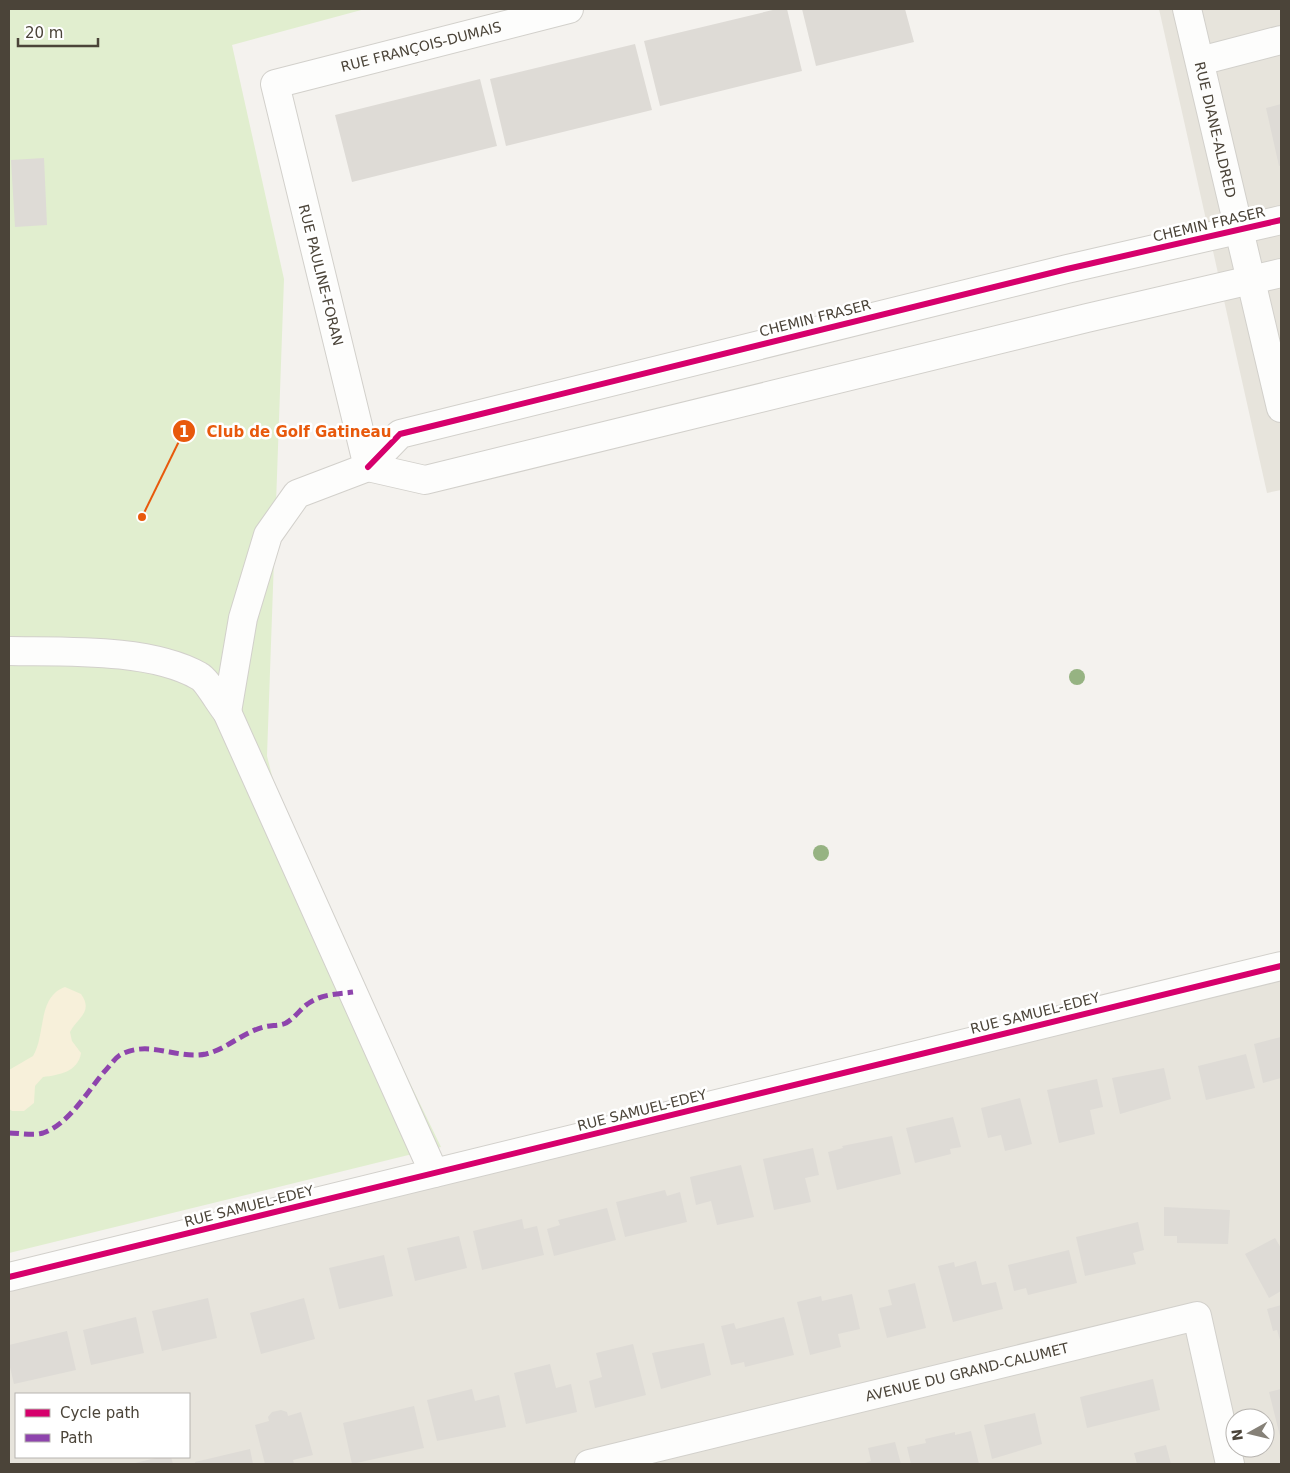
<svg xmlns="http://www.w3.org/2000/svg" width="1290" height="1473" font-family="'DejaVu Sans',sans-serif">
	<rect width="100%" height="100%" fill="#f4f2ee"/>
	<path fill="#e7e4dc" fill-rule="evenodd" d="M1159,9H1281V490L1267,493Z
		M1281,966V1464H9V1277ZM16,1394H189V1457H16ZM1235,1418H1265V1448H1235Z"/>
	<path fill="#e1eecf" d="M9,9H365L232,45L284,279L267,756L284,824L441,1147L9,1253Z"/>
	<path fill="#f7f0da" d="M65,987L81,994C94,1012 77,1018 70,1032L72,1041L81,1053C78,1072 59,1075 43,1077L35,1086L34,1103L24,1111H12L9,1109V1070L33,1056C46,1035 37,997 65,987Z"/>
	<path fill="#dedbd6" d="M777,9H787L802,71L660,106L644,41Z
		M802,9H905L914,42L816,66Z
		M635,44L652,110L506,146L490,79Z
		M480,79L497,146L352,182L335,115Z
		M1281,104V165L1279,166L1266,108Z
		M44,158L47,225L15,227L11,160Z
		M1281,1037V1078L1263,1083L1254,1044Z
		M1246,1054L1255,1088L1206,1100L1198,1066Z
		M1164,1068L1171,1099L1120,1114L1112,1078Z
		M1097,1079L1103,1107L1090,1110L1095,1134L1059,1143L1047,1090Z
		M1020,1098L1032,1144L1005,1151L1001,1135L988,1138L981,1108Z
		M953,1117L961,1147L950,1149L951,1154L915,1163L906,1128Z
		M892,1136L901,1174L837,1190L828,1152L843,1148L842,1146Z
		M813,1148L819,1175L805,1178L811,1202L774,1210L763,1159Z
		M741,1165L754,1217L717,1225L711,1201L696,1205L690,1177Z
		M665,1190L667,1196L680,1192L687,1222L625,1237L616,1202Z
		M1164,1207L1230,1210L1228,1244L1177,1243V1236H1164Z
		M607,1208L616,1240L554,1256L547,1229L560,1225L558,1220Z
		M522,1219L524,1229L537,1226L544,1255L482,1270L473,1231Z
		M1138,1222L1144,1250L1133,1253L1136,1264L1085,1276L1076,1237Z
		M459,1236L467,1268L415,1281L407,1248Z
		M1275,1238L1281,1248V1291L1269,1298L1245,1254Z
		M1069,1250L1077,1283L1028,1295L1026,1288L1014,1291L1008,1265Z
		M384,1255L393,1296L339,1309L329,1268Z
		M976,1261L982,1285L996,1282L1003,1309L953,1322L938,1266L954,1262L955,1267Z
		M915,1283L926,1328L887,1338L879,1308L892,1305L888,1290Z
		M852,1294L860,1329L838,1334L841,1347L810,1355L797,1302L821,1296L822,1301Z
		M208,1298L217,1338L162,1351L152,1311Z
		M304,1298L315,1339L261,1354L250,1313Z
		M1281,1305V1343L1277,1330L1273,1331L1267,1309Z
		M136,1317L144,1353L91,1365L83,1330Z
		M784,1317L794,1355L745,1367L744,1362L731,1365L721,1326L734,1323L736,1329Z
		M67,1331L76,1370L14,1384L9,1363V1345Z
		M704,1343L711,1375L661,1389L652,1353Z
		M633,1344L646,1395L595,1408L589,1381L602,1377L596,1353Z
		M550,1364L556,1388L571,1384L577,1412L526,1424L514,1373Z
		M1153,1379L1160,1410L1087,1428L1080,1397Z
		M472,1389L475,1401L499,1395L506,1427L437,1441L427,1400Z
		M1281,1389V1440L1269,1392Z
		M414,1406L424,1448L352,1464L343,1423Z
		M281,1410L287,1412L288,1416L301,1412L313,1455L293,1460L294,1464H265L255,1425L269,1421L268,1417L272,1412Z
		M1035,1413L1042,1444L992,1459L984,1425Z
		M971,1431L979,1464H911L907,1447L926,1443L925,1439L955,1432V1435Z
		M895,1442L901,1464H862L871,1461L868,1448Z
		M1166,1445L1171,1464H1137L1134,1453Z
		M250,1449L253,1464H195V1462Z
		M160,1457H171L173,1464H131Z"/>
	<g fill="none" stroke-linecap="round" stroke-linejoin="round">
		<g stroke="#d2d0cb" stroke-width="30">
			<g id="minor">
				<path id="s1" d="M1187,9L1281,408"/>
				<path d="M1200,61L1281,40"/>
				<path d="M368,467L425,480L1087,318L1281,273"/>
				<path id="s2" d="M368,467L275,84L569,9"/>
				<path d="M9,651C64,652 150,648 199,676C207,680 220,704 227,712L243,618L268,535L297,494L368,467L400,434L1067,269L1281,220"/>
				<path d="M227,712L434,1173"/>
				<path d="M9,1277L1281,966"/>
				<path id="s3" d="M589,1464L1197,1316L1230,1464"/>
			</g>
		</g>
		<use href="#minor" stroke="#fdfdfc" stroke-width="28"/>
		<path stroke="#8e44ad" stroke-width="5" stroke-dasharray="10 5" stroke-linecap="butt" d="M9,1133C19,1133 33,1136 43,1133C69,1124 87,1092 104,1072C109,1067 114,1059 120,1055C149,1039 177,1060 206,1054C227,1049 243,1032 264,1027C271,1025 280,1026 286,1023C296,1017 301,1008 309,1003C322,994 338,994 353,992"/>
		<g stroke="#fff" stroke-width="9">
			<path id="cycleway" d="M368,467L400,434L1067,269L1281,220
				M9,1277L1281,966"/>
		</g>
		<use href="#cycleway" stroke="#d6006c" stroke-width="6"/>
	</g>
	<g fill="#96b382">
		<circle cx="1077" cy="677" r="8"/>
		<circle cx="821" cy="853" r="8"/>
	</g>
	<g text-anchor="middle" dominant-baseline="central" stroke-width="5" stroke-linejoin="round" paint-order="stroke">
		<g font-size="14" fill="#4b4439" stroke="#fff">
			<text stroke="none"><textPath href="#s2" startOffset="545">RUE FRANÇOIS-DUMAIS</textPath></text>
			<text stroke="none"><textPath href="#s1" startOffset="124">RUE DIANE-ALDRED</textPath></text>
			<text transform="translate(1209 224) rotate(-13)">CHEMIN FRASER</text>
			<text transform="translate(321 275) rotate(76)">RUE PAULINE-FORAN</text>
			<text transform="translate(815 318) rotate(-14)">CHEMIN FRASER</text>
			<text transform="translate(1035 1013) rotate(-14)">RUE SAMUEL-EDEY</text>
			<text transform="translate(642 1110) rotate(-14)">RUE SAMUEL-EDEY</text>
			<text transform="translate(249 1206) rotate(-14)">RUE SAMUEL-EDEY</text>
			<text stroke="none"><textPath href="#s3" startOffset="389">AVENUE DU GRAND-CALUMET</textPath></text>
		</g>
	</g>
	<path fill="none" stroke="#e8590c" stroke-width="2" d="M142 517L184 431"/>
	<g fill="#e8590c" stroke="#fff" stroke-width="2">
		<circle cx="142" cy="517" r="5"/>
		<circle cx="184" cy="431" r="12"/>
	</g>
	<g font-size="15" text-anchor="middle" font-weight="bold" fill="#fff">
		<text x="184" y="437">1</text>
	</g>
	<g font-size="15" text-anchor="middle" font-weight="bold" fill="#e8590c" stroke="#fff" stroke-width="5" stroke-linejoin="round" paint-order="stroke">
		<text x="299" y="437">Club de Golf Gatineau</text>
	</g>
	<rect width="1290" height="1473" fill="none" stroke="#4b4439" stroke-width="20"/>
	<rect x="15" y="1393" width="175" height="65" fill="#ffffff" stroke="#b7b4b0"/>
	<rect x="25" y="1409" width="25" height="8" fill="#d6006c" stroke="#b7b4b0"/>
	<text x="60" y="1418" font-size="15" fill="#4b4439">Cycle path</text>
	<rect x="25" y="1434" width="25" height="8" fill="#8e44ad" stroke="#b7b4b0"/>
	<text x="60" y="1443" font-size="15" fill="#4b4439">Path</text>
	<g transform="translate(1250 1433) rotate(262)"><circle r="24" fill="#ffffff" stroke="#b7b4b0"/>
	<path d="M0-4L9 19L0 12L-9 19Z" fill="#868178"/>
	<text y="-8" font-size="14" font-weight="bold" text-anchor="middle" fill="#4b4439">N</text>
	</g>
	<path d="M18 38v8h80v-8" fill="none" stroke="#4b4439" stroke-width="2.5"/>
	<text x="25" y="38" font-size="15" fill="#4b4439" stroke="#ffffff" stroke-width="4" paint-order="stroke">20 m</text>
</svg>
